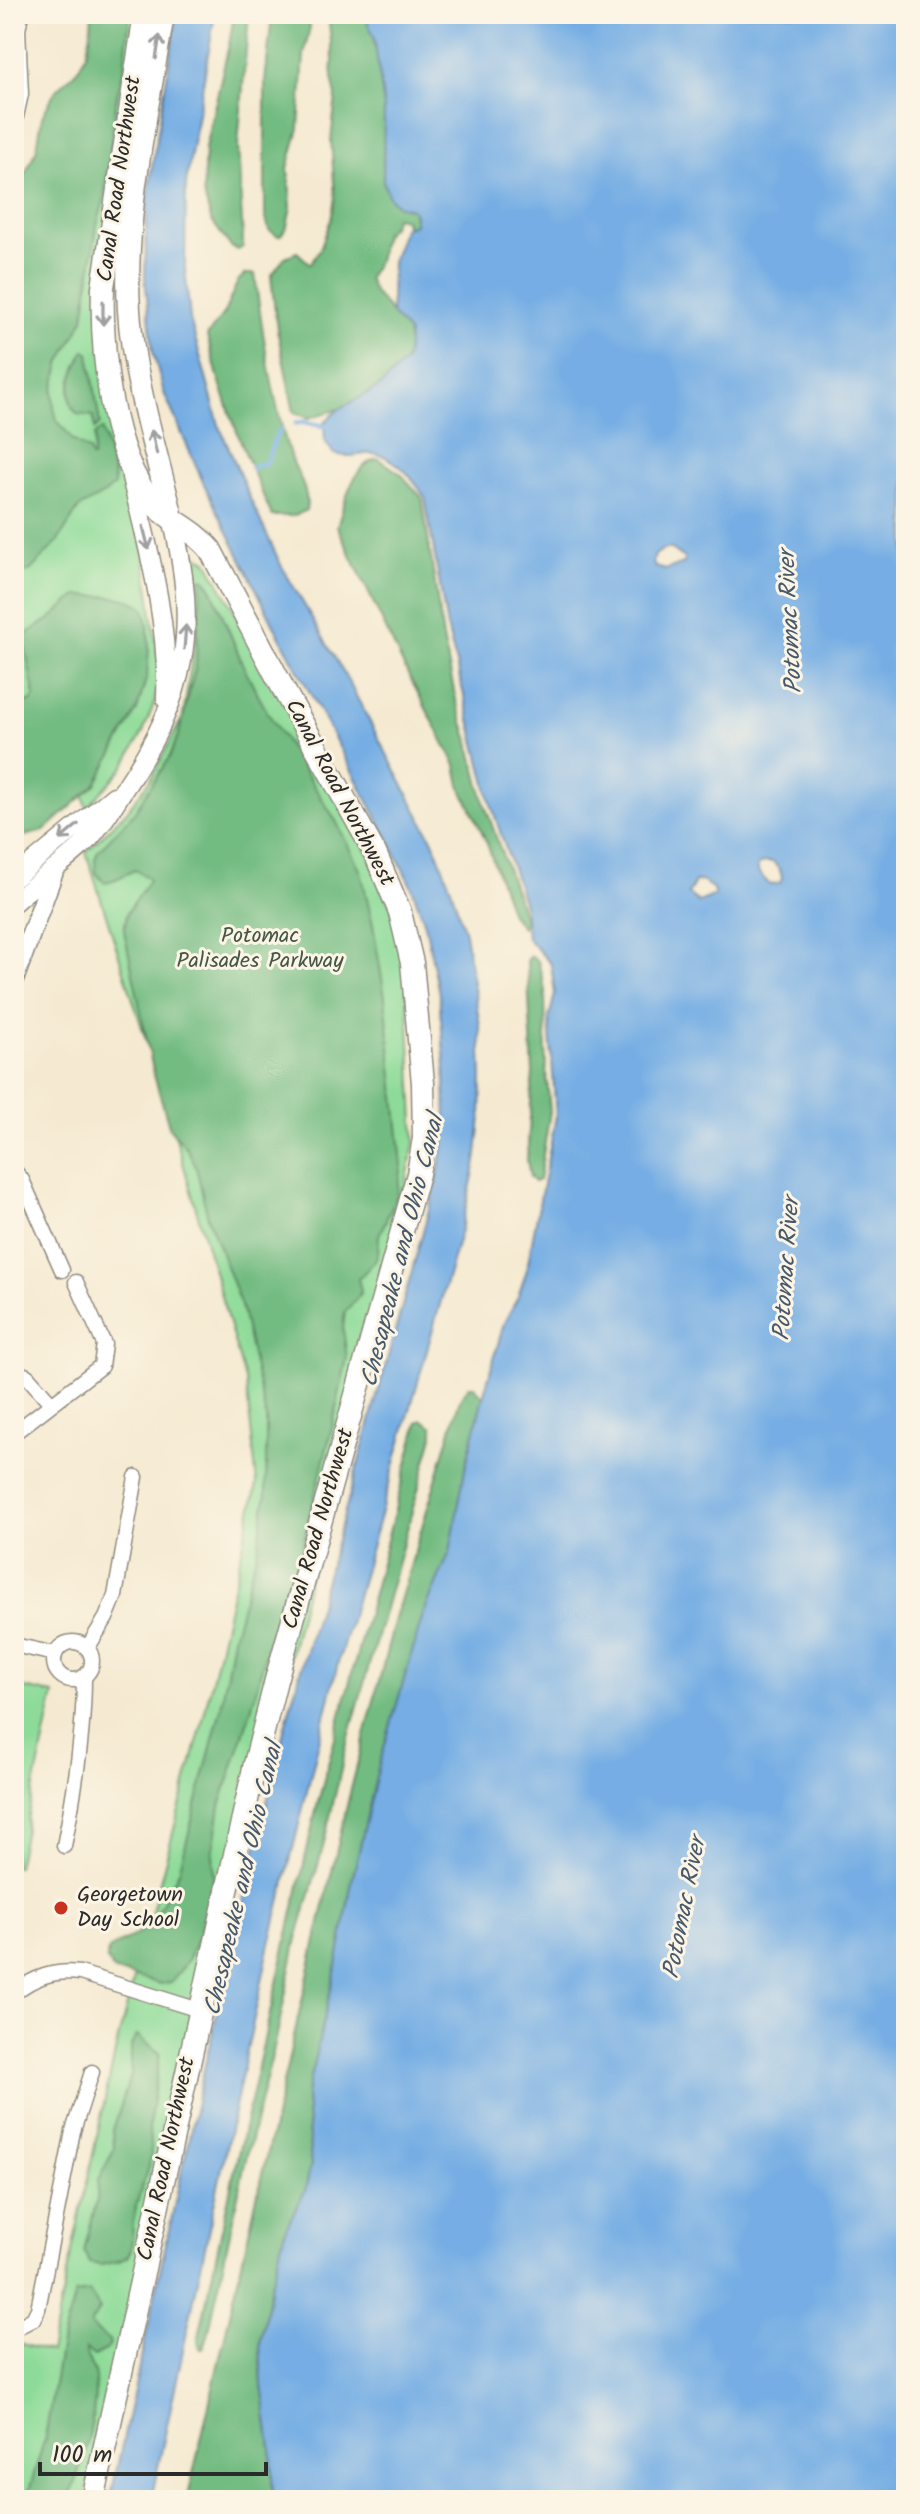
<svg xmlns="http://www.w3.org/2000/svg" width="920" height="2514" font-family="Kalam,sans-serif">
	<rect width="100%" height="100%" fill="#fcf5e5"/>
	<filter id="ink" filterUnits="userSpaceOnUse"><feTurbulence type="fractalNoise" baseFrequency=".0125" numOctaves="2"/><feDisplacementMap in="SourceGraphic" scale="16" xChannelSelector="R" yChannelSelector="G"/><feConvolveMatrix kernelMatrix="1 2 1 2 8 2 1 2 1" color-interpolation-filters="sRGB"/></filter>
	<filter id="wash" filterUnits="userSpaceOnUse"><feTurbulence type="fractalNoise" baseFrequency=".006" numOctaves="4" result="noise"/><feDisplacementMap in="SourceGraphic" scale="32" xChannelSelector="R" yChannelSelector="G"/><feGaussianBlur stdDeviation="1.8" result="paint"/><feColorMatrix in="noise" values="0 0 0 0 0 0 0 0 0 0 0 0 0 0 0 0 0 1.4 0 .05"/><feComposite in="paint" operator="in"/></filter>
	<g filter="url(#wash)">
		<rect width="100%" height="100%" fill="#f5ead1"/>
		<path fill="#8edb99" stroke="#5c8362" stroke-width="2" d="M107,14H141L100,272L144,551L160,676L154,704L143,732L124,767L87,808L74,763L18,843L14,834V469Z
			M195,555L207,561L368,853L391,907L407,983L415,1144L84,2500H14V2342L50,2352L118,2039L202,1724L257,1484L246,1383L165,1100L86,852L126,812L150,780L183,717L196,633Z
			M14,1686L54,1694L17,1867H14Z"/>
		<path fill="#72bb81" stroke="#4e7356" stroke-width="2" d="M92,14H130L124,69L117,96L104,200L97,225L84,319L61,361L53,391L54,408L57,420L73,440L89,451L91,457H93L95,435L102,429L113,470L114,485L106,493L79,508L58,541L31,570L14,578V197L37,149L42,117L54,93L78,69L86,54L90,37Z
			M234,14H249L238,145L243,242V247L238,250L231,247L211,220L203,192L205,148L229,44Z
			M272,14H309L310,27L304,55L299,128L288,168L291,207L287,226L281,235L278,236L269,230L265,214V82Z
			M328,14H367V21L374,36L384,107V185C390,198 398,208 412,209L415,222L413,226H406L405,219L395,217L393,225L384,234L378,261L368,278L374,293L407,330L409,347L406,360L381,386L339,409L309,418L294,412L277,329L271,276L285,257L297,252L310,264L320,249L331,219L335,198L331,140L336,96L332,78L333,59Z
			M245,274H255C262,333 272,395 289,452C294,469 311,492 306,510L295,516H272C246,457 222,399 207,336L224,313L238,281Z
			M84,351L89,353L100,424L95,429L93,416L77,414C61,395 75,371 84,351Z
			M375,459H379L401,474L422,498L443,638L456,700L469,741L484,802L523,914L525,923L522,927L511,914L487,843L460,785L456,765L403,665L337,526C345,504 351,468 375,459Z
			M204,578L210,585L246,672L266,710L336,821L361,872L373,925L385,997L402,1165L397,1196L379,1235L378,1254L375,1261L358,1279L361,1290L359,1296L345,1312L343,1329L347,1358L332,1428L302,1546L265,1655L250,1714L220,1806L213,1851L214,1876L199,1935L189,1958L171,1983L161,1984L114,1971L106,1959L108,1950L140,1932L154,1920L179,1871L221,1708L233,1637L259,1544L266,1494V1418L241,1306L208,1218L196,1167L186,1147L170,1129L154,1075L124,931L127,913L149,880L146,876L135,870C123,874 116,882 104,882L96,873L95,859L98,851L133,814L170,756L179,733L196,665L201,579Z
			M78,596C99,596 128,594 144,608L148,625L149,646L147,676L137,710L96,784L44,831L24,836L16,834L14,824V706L30,702L35,697L23,638C31,628 41,626 51,618C63,609 64,603 78,596Z
			M530,956L538,961L545,990L546,1069L550,1111L539,1180L534,1182L530,1177L527,1160L533,1073L527,961Z
			M469,1386H474L483,1397L465,1469L450,1552L423,1615L379,1765L352,1881L339,1956L306,2095L311,2165L305,2191L285,2230L271,2285L260,2344L262,2385L271,2447L273,2500H187L349,1797L397,1611L460,1399Z
			M423,1420L433,1427V1436L346,1748L322,1851L296,1943L276,2040L244,2167L208,2336L203,2348H200L198,2341L234,2172L317,1806L418,1422Z
			M137,2036L160,2053L149,2126L151,2157L134,2213L131,2250L127,2257L119,2261L101,2265L89,2263L84,2251L97,2199L98,2182L114,2149L113,2130L131,2074V2045Z
			M89,2292L100,2309L91,2322V2327L109,2340L110,2345L106,2350L94,2356L85,2349C86,2359 94,2367 95,2378C97,2419 83,2462 68,2500L43,2497L40,2500H26L45,2438L61,2343L75,2294Z"/>
		<path fill="#74ade4" stroke="#506c88" stroke-width="2" fill-rule="evenodd" d="M177,14H215L186,184L185,268L190,319L219,425L248,494L281,565L345,675L433,841L451,888L465,933L480,1026L482,1075L481,1118L476,1162L461,1230L337,1667L269,1948L151,2500H110L208,2051L285,1726L435,1188L446,1132L445,1067L439,994L425,924L412,888L389,840L278,633L203,482L164,393L153,352L145,278L147,197Z
			M367,14H906V2500H273L271,2447L262,2385L260,2344L271,2285L285,2230L305,2191L311,2165L306,2095L339,1956L352,1881L379,1765L423,1615L450,1552L465,1469L483,1397L504,1323L517,1299L526,1273L556,1116L549,1018L555,994L551,964L527,938L524,904L491,804L447,627L425,498C413,477 392,451 366,454C353,456 347,457 334,454L325,441L324,423L339,409L381,386L406,360L409,334L392,314L391,307L392,262L404,228L415,224V214L412,209L397,205L389,197L383,181L384,107L374,36L368,24ZM664,549H672L684,558V563L665,570L655,567L653,562L655,555ZM764,862H773L780,870L782,878L780,883L770,885L758,872V865ZM702,881L712,888L715,895L699,902L688,894L695,882Z"/>
		<g fill="none" stroke-linecap="round" stroke-linejoin="round">
			<path stroke="#74ade4" stroke-width="5" d="M296,423L305,422L329,427
				M252,468L259,464L264,465C272,454 271,440 281,429"/>
		</g>
	</g>
	<g filter="url(#ink)">
		<g fill="none" stroke-linecap="round" stroke-linejoin="round">
			<g stroke="#908a7e" stroke-width="17">
				<path id="minor" d="M14,126L21,94L18,30L21,14
					M14,1170L22,1180L62,1270
					M14,1371L27,1376L51,1403
					M14,1433L101,1366L104,1344L76,1282
					M54 1661a19 19 0 1 1 38 0a19 19 0 1 1-38 0Z
					M14,1645L55,1654
					M88,1647L106,1618L115,1596L136,1477
					M64,1846C75,1791 84,1734 84,1677
					M14,1993C34,1977 54,1970 80,1973L199,2010
					M14,2329L33,2319L38,2309L73,2131L92,2072"/>
			</g>
			<g stroke="#908a7e" stroke-width="21">
				<path id="major" d="M131,477C149,551 169,622 166,699
					M14,878L114,796
					M14,902C38,881 66,862 89,839C103,824 113,806 124,789C188,694 199,630 172,518
					M14,980L55,869"/>
			</g>
			<g stroke="#908a7e" stroke-width="25">
				<path id="highway" d="M163,14C148,109 123,214 129,310C133,378 156,451 172,518
					M93,2500L254,1768L276,1680L418,1174L424,1138L423,1083L412,963L400,912L375,853L286,694L210,549C193,528 169,521 152,502C110,454 101,349 103,287L145,14"/>
			</g>
			<use href="#minor" stroke="#fff" stroke-width="14"/>
			<use href="#major" stroke="#fff" stroke-width="18"/>
			<use href="#highway" stroke="#fff" stroke-width="22"/>
		</g>
		<defs><path id="oneway-shaft" d="M-6 0H5M1.5-3L5.5 0L1.5 3" fill="none" stroke-width="1.6" stroke-linecap="round" stroke-linejoin="round" transform="scale(2)"/></defs>
		<g stroke="#a0a0a0">
			<use href="#oneway-shaft" transform="translate(158 47) rotate(-81)"/>
			<use href="#oneway-shaft" transform="translate(103 313) rotate(90)"/>
			<use href="#oneway-shaft" transform="translate(154 442) rotate(-103)"/>
			<use href="#oneway-shaft" transform="translate(146 538) rotate(76)"/>
			<use href="#oneway-shaft" transform="translate(185 637) rotate(-86)"/>
			<use href="#oneway-shaft" transform="translate(69 832) rotate(140)"/>
		</g>
	</g>
	<circle fill="#c8321e" stroke="#fcf5e5" stroke-width="3" cx="61" cy="1908" r="8"/>
	<g text-anchor="middle" dominant-baseline="central" stroke-width="6" stroke-linejoin="round" paint-order="stroke">
		<g font-size="22" fill="#2b2b2b" stroke="#fcf5e5">
			<text transform="translate(120 179) rotate(-82)">Canal Road Northwest</text>
			<text transform="translate(339 793) rotate(62)">Canal Road Northwest</text>
			<text transform="translate(319 1529) rotate(-74)">Canal Road Northwest</text>
			<text transform="translate(167 2159) rotate(-78)">Canal Road Northwest</text>
		</g>
		<g font-size="22" fill="#445746" stroke="#fcf5e5">
			<text x="260" y="936">Potomac<tspan x="260" dy="25">Palisades Parkway</tspan></text>
		</g>
		<g font-size="22" fill="#2b2b2b" stroke="#fcf5e5" text-anchor="start">
			<text x="77" y="1895">Georgetown<tspan x="77" dy="25">Day School</tspan></text>
		</g>
		<g font-size="24" font-style="italic" fill="#45586c" stroke="#fcf5e5">
			<text transform="translate(791 622) rotate(-93)">Potomac River</text>
			<text transform="translate(403 1251) rotate(-76)">Chesapeake and Ohio Canal</text>
			<text transform="translate(787 1269) rotate(-86)">Potomac River</text>
			<text transform="translate(244 1879) rotate(-77)">Chesapeake and Ohio Canal</text>
			<text transform="translate(685 1908) rotate(-79)">Potomac River</text>
		</g>
	</g>
	<rect width="920" height="2514" fill="none" stroke="#fcf5e5" stroke-width="48"/>
	<path d="M40 2462v12h226v-12" fill="none" stroke="#2b2b2b" stroke-width="4"/>
	<text x="52" y="2462" font-size="24" fill="#2b2b2b" stroke="#fcf5e5" stroke-width="6" paint-order="stroke">100 m</text>
</svg>
